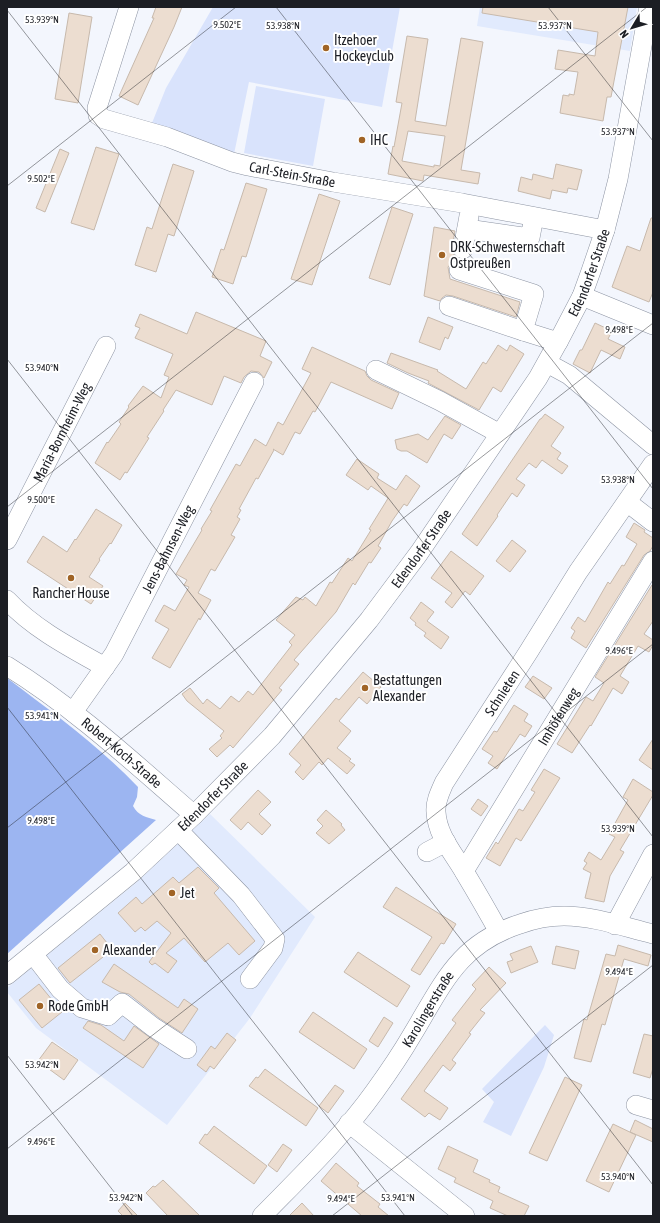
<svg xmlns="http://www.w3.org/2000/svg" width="660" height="1223" font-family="'Asap Condensed',sans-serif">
	<rect width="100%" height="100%" fill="#f3f6fd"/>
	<path fill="#e1eafd" d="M480,7H637L630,51L477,26Z
		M210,814L315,917L250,1018L167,1125L36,1028L7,992V988L136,883Z"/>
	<path fill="#d9e3fc" d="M213,7H400L382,107L249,82L234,154L152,123L166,88Z
		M256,86L325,99L313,166L244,153Z
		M545,1025L554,1035L544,1067L511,1136L483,1122L494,1102L482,1089Z"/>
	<path fill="#9cb5f1" d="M7,678C52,712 99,746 138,787L137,797L133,806C138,816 147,817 156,820L7,954Z"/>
	<path fill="#ecddd0" stroke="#c7b9ac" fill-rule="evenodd" d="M156,7H182L174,27L138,105L119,96L154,18H152Z
		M483,7H628L611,97H607L603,121L560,113L563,95L569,96V94L574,95L578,72L555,69L558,50L595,56L598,32L482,13Z
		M69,13L92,17L78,103L55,99Z
		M407,36L428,39L415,121L446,126L461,38L483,42L461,170L480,173L478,184L424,175L423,181L388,174L393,146L394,147L402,103L396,102ZM408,131L445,136L440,166L434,165V167L402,161Z
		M96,147L119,154L94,230L71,223Z
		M60,149L69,153L45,212L36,208Z
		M173,164L194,171L174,236L168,234L156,272L135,265L147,227L152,229Z
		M556,164L582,170L577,190L568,188L567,193L552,190L550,199L518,191L521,177L532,180L533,174L553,179Z
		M246,183L267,189L246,257L242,256L233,284L212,277L221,249L224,250Z
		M319,194L340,201L312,285L291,279Z
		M392,207L413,214L390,285L369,278Z
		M651,218H653V292L649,302L612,287L627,246L640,251Z
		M434,227L455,231L452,247L454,255L453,261L448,267L450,279L520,302L516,317L453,296L446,295L442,298L440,301L424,296Z
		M196,312L266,341L260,356L272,362L264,378L259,372L251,371L244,377L241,383L224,376L212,405L176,390L163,410L164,411L147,437L149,438L127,473L125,472L120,480L95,463L107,442L108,443L121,424L119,422L129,407L128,406L143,386L161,398L169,377L164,375L173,354L135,338L140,328L135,326L140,314L187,334Z
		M428,317L453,327L448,339L445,337L440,350L419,342Z
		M595,323L612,331L608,339L625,347L620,359L601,350L590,373L573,364L580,350H582Z
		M498,345L507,351L510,345L524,354L501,392L493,387L479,410L428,383L429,381L408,373L387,363L391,353L438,370L437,371L466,389L483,362L486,364Z
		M312,347L365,371L367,376L371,380L399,393L392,409L331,382L315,412L313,411L300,434L295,432L283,455L273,449L274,450L258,479L256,478L239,509L241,510L237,517L240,519L231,535L235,537L215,571L211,569L198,593L211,600L200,620L199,618L170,668L152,658L169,629L155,621L164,605L175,611L189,587L184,585L187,580L176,574L202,530L201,529L212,511L210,510L236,464L240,466L255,439L266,446L278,422L283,425L311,373L302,369Z
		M545,414L564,427L551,446L561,453L557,459L568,466L562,474L542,460L536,468L529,463L516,479L525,485L517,497L512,493L497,515L498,516L477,546L462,534L540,419H541Z
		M445,416L461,425L452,439L444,434L427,463L407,451H401L397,449L395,440L418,434L428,440Z
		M357,459L379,474L377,478L396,490L406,475L420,486L407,506L404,504L392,521L378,546L381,548L371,563L369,562L355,585L353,583L336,612L294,660L299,664L279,688L282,690L233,748L230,745L217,757L209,749L222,738L220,736L224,731L187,701L182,694L190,688L203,704L207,699L220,709L231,696L239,702L248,691L253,695L292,645L289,642L295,635L276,620L296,597L303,600L305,597L316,606L330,582L332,583L348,558L352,561L371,530L369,529L387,500L388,498L371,486L368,490L346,475Z
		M96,509L122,525L111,544L110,543L99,559L100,560L89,577L103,586L91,604L27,562L43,536L67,552L75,539L76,540Z
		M634,523L645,530L644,532L653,538V546L650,551L644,555L586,648L571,638L575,631L571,628L578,617L585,622L608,582L610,584L622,565L624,566L637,544L626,537Z
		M512,540L526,551L510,572L496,561Z
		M451,551L484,576L470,595L465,591L452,608L445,602L452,593L431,578Z
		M652,585H653V621L644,634L653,640V645L649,652L638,646L620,676L629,682L622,694L613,688L591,726L590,725L572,753L557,744L586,697L593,701L604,683L595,677Z
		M421,602L434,612L427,621L449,637L441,649L424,636L426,633L415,625L416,623L410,618Z
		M363,672L381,687L367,704L359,697L339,721L351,731L337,748L351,759L349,761L355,765L347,774L328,758L322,765L319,762L303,780L295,772L301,765L289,754L336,698L339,700Z
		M533,676L552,688L544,699L525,687Z
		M514,705L528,714L524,721L532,726L525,737L520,734L497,769L488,763L493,756L482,749L494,731L497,732Z
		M653,739V770L639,760Z
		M544,769L560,778L521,841L516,838L500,866L486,858L496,842L498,844L519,809L523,811L535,792L531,790Z
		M633,779L653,792V795L620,850L624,852L610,876L604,902L585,898L591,873L583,869L587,863L584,861L589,852L601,860L615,837L609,834L628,800L623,797Z
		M258,790L271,802L259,814L271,825L262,835L248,822L241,830L230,820Z
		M478,799L488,806L481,816L471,809Z
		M326,810L342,824L341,825L345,830L329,844L316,833L323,826L317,820Z
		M198,867L219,888L214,893L255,941L239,955L228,943L205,962L184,938L166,953L177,961L168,973L155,963L152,965L149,962L171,933L157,921L145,931L141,927L135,932L118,913L136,897L142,904L173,877L179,883Z
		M396,887L456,924L444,944L441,943L420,975L411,970L432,937L383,907Z
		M100,934L111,948L103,957L70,983L58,968Z
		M618,945L651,955L648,966L624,959L605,1025L602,1024L591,1062L574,1058L584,1019L587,1020L606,954L615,956Z
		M531,946L538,962L511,973L507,962L513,960L510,954Z
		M556,946L579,951L575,969L552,964Z
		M358,952L410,986L397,1007L344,972Z
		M114,964L178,1008L184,999L198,1009L182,1033L159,1018L129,994L120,992L102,982Z
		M489,967L506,983L480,1010L485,1013L469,1033L471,1034L452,1060L456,1063L450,1071L443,1065L424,1091L448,1108L440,1120L429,1113L425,1117L401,1099L456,1023L452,1020L476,989L472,985Z
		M39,984L62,1012L42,1028L19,1000Z
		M313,1012L367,1049L354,1069L299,1032Z
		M384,1017L393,1023L378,1047L369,1041Z
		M88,1021L101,1025L124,1041L134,1026L159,1044L143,1068L83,1028Z
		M227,1033L236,1040L214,1069L210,1066L206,1072L197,1065L211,1046L215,1049Z
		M644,1034L653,1036V1068L650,1078L633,1073Z
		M52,1042L78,1060L64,1080L38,1061Z
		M265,1069L318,1108L306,1126L249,1086L256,1077L258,1078Z
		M565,1077L582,1085L547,1161L529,1153Z
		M335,1085L344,1091L328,1113L319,1106Z
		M635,1120L653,1129V1142L630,1132Z
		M613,1124L636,1135L609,1192L586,1181Z
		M214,1126L267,1166L254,1184L199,1143L205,1134L207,1135Z
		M283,1144L292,1150L277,1172L268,1165Z
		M448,1146L478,1160L473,1172L490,1180L489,1182L500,1187L498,1192L529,1206L524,1216H508L490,1208L493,1201L454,1182L456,1178L438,1169Z
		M336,1163L359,1183L357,1186L380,1204L378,1207L389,1216H362L321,1181Z
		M163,1180L200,1216H168L146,1193L153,1186L155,1187Z
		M125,1203L138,1216H123L118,1211Z
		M302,1203L314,1216H289Z"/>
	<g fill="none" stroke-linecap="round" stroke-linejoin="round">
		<g stroke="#8d94a3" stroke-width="20">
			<g id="minor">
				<path id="s1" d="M129,7L97,108L98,115L104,119L167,137L232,162L248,166L333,182L462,203L605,230"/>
				<path d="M467,229L530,238L534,217"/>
				<path d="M463,249L469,216"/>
				<path d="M459,270L534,294L523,331L558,342"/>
				<path d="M582,296L653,325"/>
				<path d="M449,306L523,331"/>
				<path d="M547,363L569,375L653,445"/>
				<path d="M376,370L440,401L500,434"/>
				<path d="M627,502L653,522"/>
				<path id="s2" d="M7,540L106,346"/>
				<path d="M7,600C34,629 71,648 105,667"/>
				<path id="s3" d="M7,666C75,708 134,763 194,815"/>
				<path id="s4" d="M73,712L114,654L254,382"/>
				<path d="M178,830L241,895L275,939L273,948L250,979"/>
				<path d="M427,852L446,842"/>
				<path id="s5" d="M464,871L653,561"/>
				<path d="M615,925L653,854"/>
				<path id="s6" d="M499,932C488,912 477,893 465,873C454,854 437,835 436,812C435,802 440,792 444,783L529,651L578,572L653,464"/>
				<path d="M33,954L60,989L82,1008L108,1016L122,1003L153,1027L187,1049"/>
				<path id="s7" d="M7,975L133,872L194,815L272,736L369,620L419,553L538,378L558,342L582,296L591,271L605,230L618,179L649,7"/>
				<path d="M636,1105L653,1110"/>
				<path d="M349,1123L465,1216"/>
				<path id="s8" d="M262,1216C301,1176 343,1136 375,1091C388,1073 401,1054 412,1035C443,984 458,944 520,924C534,919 549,916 564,916C594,916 624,927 653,934"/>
			</g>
		</g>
		<use href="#minor" stroke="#fff" stroke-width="19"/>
	</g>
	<path fill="none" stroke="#1c1e24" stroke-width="1" stroke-opacity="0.45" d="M276,7L653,489M548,7L653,141M7,10L653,837M7,186L236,7M7,359L653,1185M7,507L647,7M7,707L405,1216M7,828L653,323M7,1055L133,1216M7,1149L653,644M332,1216L653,965"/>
	<g fill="#a06426" stroke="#fff" stroke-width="1.5">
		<circle cx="326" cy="48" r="4"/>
		<circle cx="362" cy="140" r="4"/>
		<circle cx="442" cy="255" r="4"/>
		<circle cx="71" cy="578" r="4"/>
		<circle cx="365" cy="688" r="4"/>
		<circle cx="172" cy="893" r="4"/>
		<circle cx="95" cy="950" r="4"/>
		<circle cx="40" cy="1006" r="4"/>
	</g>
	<g text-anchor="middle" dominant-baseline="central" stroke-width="4" stroke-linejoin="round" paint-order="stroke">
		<g font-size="14" fill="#1c1e24" stroke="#fff" text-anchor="start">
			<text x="334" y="40">Itzehoer<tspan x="334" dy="16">Hockeyclub</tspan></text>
			<text x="370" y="140">IHC</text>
			<text x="450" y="247">DRK-Schwesternschaft<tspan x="450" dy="16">Ostpreußen</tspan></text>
			<text x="71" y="593" text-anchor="middle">Rancher House</text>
			<text x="373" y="680">Bestattungen<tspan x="373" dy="16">Alexander</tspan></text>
			<text x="180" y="893">Jet</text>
			<text x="103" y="950">Alexander</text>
			<text x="48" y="1006">Rode GmbH</text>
		</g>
		<g font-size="14" fill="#1c1e24" stroke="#fff">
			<text stroke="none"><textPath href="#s1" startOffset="317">Carl-Stein-Straße</textPath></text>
			<text stroke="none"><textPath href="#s7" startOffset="921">Edendorfer Straße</textPath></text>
			<text stroke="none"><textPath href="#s2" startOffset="121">Maria-Bornheim-Weg</textPath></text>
			<text stroke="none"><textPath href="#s4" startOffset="189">Jens-Bahnsen-Weg</textPath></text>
			<text stroke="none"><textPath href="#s7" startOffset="597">Edendorfer Straße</textPath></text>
			<text stroke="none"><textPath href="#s6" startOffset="274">Schnieten</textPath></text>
			<text stroke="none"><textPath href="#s5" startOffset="181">Imhöfenweg</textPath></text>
			<text stroke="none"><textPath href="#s3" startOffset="144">Robert-Koch-Straße</textPath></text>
			<text stroke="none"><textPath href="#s7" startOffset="273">Edendorfer Straße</textPath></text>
			<text stroke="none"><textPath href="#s8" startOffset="266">Karolingerstraße</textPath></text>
		</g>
	</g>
	<g font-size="10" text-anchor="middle" fill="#1c1e24" stroke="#fff" stroke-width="4" stroke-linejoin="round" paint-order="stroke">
		<text x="42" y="23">53.939°N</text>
		<text x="227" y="28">9.502°E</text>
		<text x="283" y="29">53.938°N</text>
		<text x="555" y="29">53.937°N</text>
		<text x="618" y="135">53.937°N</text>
		<text x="41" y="182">9.502°E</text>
		<text x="619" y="333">9.498°E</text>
		<text x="42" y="371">53.940°N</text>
		<text x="618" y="483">53.938°N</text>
		<text x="41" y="503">9.500°E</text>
		<text x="619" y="654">9.496°E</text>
		<text x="42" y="719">53.941°N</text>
		<text x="41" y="824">9.498°E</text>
		<text x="618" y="832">53.939°N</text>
		<text x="619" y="975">9.494°E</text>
		<text x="42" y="1068">53.942°N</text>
		<text x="41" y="1145">9.496°E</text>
		<text x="618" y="1180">53.940°N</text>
		<text x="126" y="1201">53.942°N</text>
		<text x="398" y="1201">53.941°N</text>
		<text x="341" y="1202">9.494°E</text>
	</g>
	<rect width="660" height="1223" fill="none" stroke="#1c1e24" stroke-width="16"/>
	<g transform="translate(632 28) rotate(232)" stroke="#ffffff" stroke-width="3" paint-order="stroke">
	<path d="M0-3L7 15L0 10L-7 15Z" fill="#1c1e24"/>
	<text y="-6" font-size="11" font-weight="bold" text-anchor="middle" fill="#1c1e24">N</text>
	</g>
</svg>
